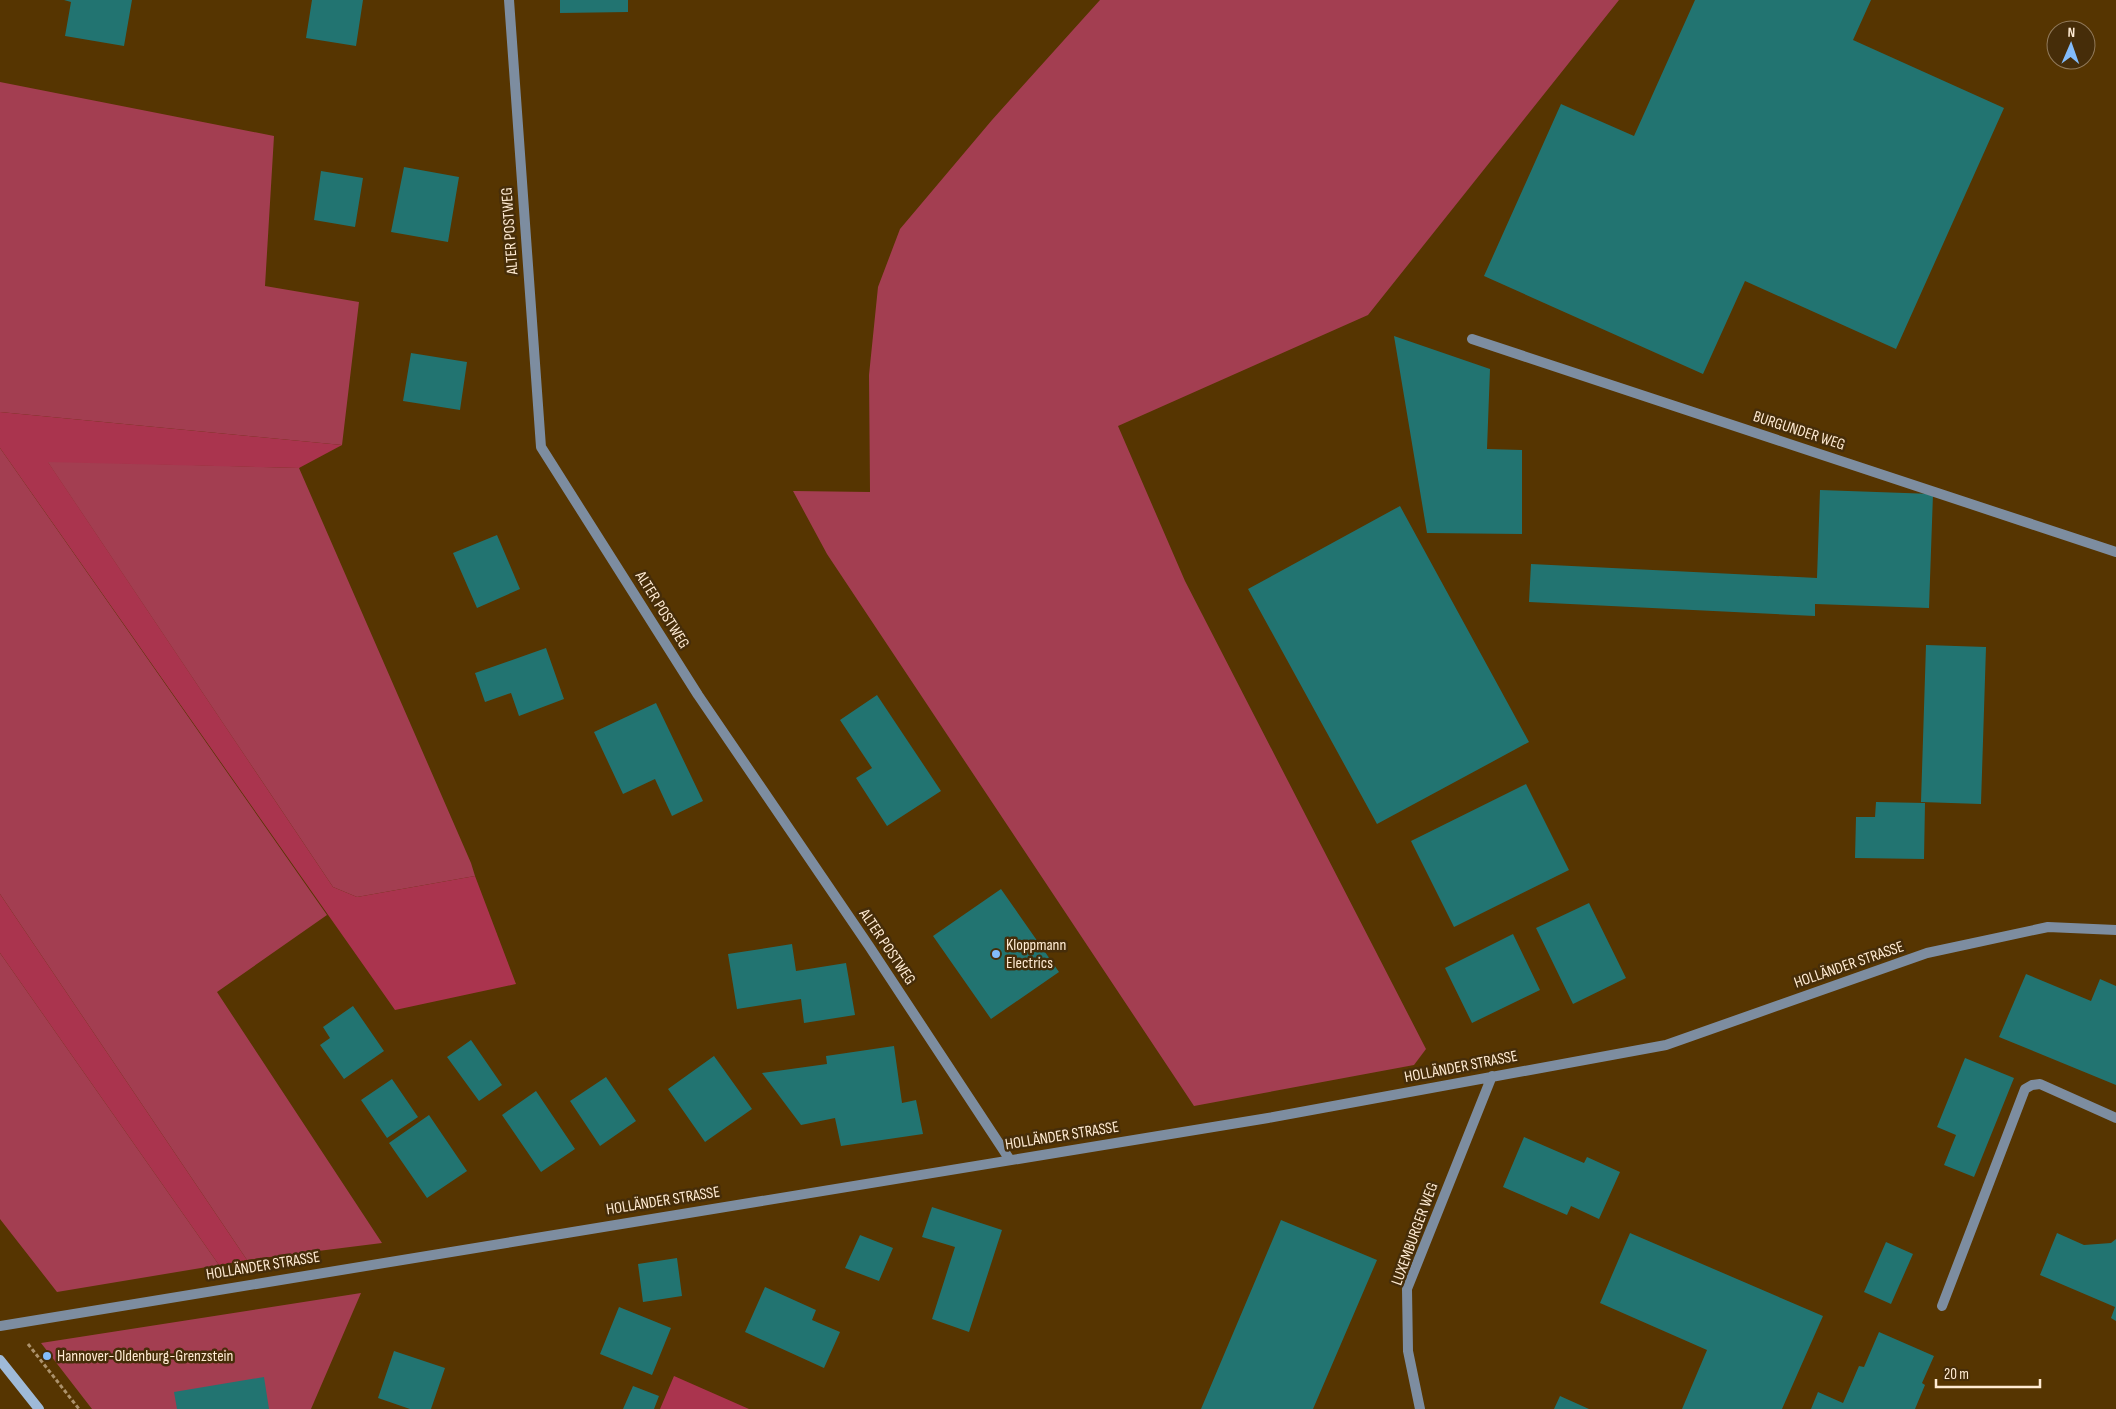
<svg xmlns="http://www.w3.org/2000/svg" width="2116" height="1409" font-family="'Sofia Sans Condensed',sans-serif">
	<rect width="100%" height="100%" fill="#563501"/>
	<path fill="#a33e51" d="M1100,0H1619L1368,315L1118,426L1185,581L1426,1049L1414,1065L1194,1106L827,554L793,491L870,492L869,375L878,287L900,229L992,120Z
		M0,82L274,136L265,286L359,302L342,445L0,412Z
		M0,448L327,915L217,992L382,1243L247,1260L0,894Z
		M47,461L299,468L471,863L475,876L357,897L333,887Z
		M0,953L219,1265L57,1292L0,1219Z
		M361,1293L311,1409H92L41,1343Z"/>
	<path fill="#aa344e" d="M0,412L342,445L299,468L48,462L333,887L357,897L475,876L516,984L395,1010L0,448Z
		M0,894L247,1260L219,1265L0,953Z
		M674,1376L749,1409H660Z"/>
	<path fill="#227471" d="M64,0H132L124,46L65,36L71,2Z
		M312,0H363L356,46L306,38Z
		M560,0H628V12L560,13Z
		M1695,0H1871L1853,40L2004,108L1896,349L1745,281L1703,374L1484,276L1561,104L1634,136Z
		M404,167L459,177L448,242L391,232Z
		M321,171L363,178L355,227L314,220Z
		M1394,336L1490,369L1487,449L1522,450V534L1427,533Z
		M411,353L467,362L460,410L403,401Z
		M1820,490L1933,494L1929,608L1815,604V616L1529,602L1531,564L1817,578Z
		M1400,506L1529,742L1377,824L1248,589Z
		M497,535L520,589L477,608L453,553Z
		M1926,645L1986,647L1981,804L1921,802Z
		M546,648L564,699L519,716L511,693L485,702L475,673Z
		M877,695L941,791L887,826L856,778L872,768L840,720Z
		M656,703L703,801L672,816L655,779L623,794L594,732Z
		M1526,784L1569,870L1454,927L1411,841Z
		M1876,802L1925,803L1924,859L1855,858L1856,817H1875Z
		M1001,889L1059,972L991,1019L933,936Z
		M1589,903L1626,978L1573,1004L1536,928Z
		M1513,934L1540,990L1472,1023L1445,968Z
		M792,944L796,971L846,963L855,1015L804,1023L801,999L737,1009L728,954Z
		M2026,974L2091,1001L2100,979L2116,986V1085L1999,1037Z
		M353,1006L384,1051L344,1079L320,1045L330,1038L323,1027Z
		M471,1040L502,1085L479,1101L447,1057Z
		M894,1046L902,1103L916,1100L923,1134L841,1146L835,1118L801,1125L762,1073L827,1064L826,1056Z
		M714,1056L752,1109L705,1142L668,1089Z
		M1965,1058L2014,1078L1974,1177L1944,1165L1956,1135L1937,1127Z
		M606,1077L636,1121L600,1146L570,1101Z
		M392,1079L418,1117L387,1138L361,1100Z
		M536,1091L575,1149L541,1172L502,1115Z
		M429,1115L467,1171L427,1198L389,1143Z
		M1524,1137L1584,1163L1587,1157L1620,1172L1599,1219L1571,1206L1567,1215L1503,1187Z
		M932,1207L1002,1230L969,1332L932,1319L955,1247L922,1237Z
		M1281,1220L1377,1260L1313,1409H1201Z
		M1630,1233L1823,1316L1782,1409H1682L1707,1350L1600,1303Z
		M2057,1233L2084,1245L2111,1243L2116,1239V1321L2111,1318L2115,1307L2040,1275Z
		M860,1235L893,1248L879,1281L845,1268Z
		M1886,1242L1913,1254L1891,1304L1864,1292Z
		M677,1258L682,1296L643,1302L638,1264Z
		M765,1287L816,1310L812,1320L840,1332L824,1368L745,1332Z
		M619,1307L671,1328L652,1375L600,1354Z
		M1879,1332L1934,1356L1922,1383L1925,1385L1915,1409H1811L1818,1392L1843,1403L1859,1366L1864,1367Z
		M394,1351L445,1368L431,1409H410L378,1398Z
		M264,1377L269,1409H177L174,1392Z
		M633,1386L659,1396L654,1409H623Z
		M1560,1396L1589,1409H1554Z"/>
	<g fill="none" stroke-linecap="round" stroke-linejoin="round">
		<path stroke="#ac926c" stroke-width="3" stroke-dasharray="4 2.5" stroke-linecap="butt" d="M28,1344L79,1409"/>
		<path stroke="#7d8da0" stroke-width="10" d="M1942,1306L2025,1089L2032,1085L2040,1084L2116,1118"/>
		<path stroke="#7d8da0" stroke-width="10" d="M509,0L541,447L698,695L869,946L1010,1160
			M1472,339L2116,552
			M0,1326L1268,1118L1666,1045L1927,953L2048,927L2116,930
			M1420,1409L1408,1351L1407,1289L1492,1076"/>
		<path stroke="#9fbad8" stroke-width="10" d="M0,1360L39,1409"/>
	</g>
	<g fill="#83bcfb" stroke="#462d09" stroke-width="2">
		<circle cx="996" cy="954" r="5"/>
		<circle cx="47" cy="1356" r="5"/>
	</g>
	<g text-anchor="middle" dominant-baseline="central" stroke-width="5" stroke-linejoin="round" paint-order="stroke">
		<g font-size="16" fill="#ffebd3" stroke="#462d09">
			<text transform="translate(510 231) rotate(-94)">ALTER POSTWEG</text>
			<text transform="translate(1799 431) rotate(18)">BURGUNDER WEG</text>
			<text transform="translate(662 610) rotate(58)">ALTER POSTWEG</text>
			<text transform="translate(887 947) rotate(56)">ALTER POSTWEG</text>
			<text transform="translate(1849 965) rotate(-19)">HOLLÄNDER STRASSE</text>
			<text transform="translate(1461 1067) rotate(-11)">HOLLÄNDER STRASSE</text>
			<text transform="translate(1062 1136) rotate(-9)">HOLLÄNDER STRASSE</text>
			<text transform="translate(663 1201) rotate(-9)">HOLLÄNDER STRASSE</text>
			<text transform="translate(1415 1234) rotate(-70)">LUXEMBURGER WEG</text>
			<text transform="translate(263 1266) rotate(-9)">HOLLÄNDER STRASSE</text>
		</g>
		<g font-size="16" fill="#ffebd3" stroke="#462d09" text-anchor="start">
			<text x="1006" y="945">Kloppmann<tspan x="1006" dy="18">Electrics</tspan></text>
			<text x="57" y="1356">Hannover-Oldenburg-Grenzstein</text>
		</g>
	</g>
	<g transform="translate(2071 45) rotate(2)"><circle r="24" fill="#462d09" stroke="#90795a"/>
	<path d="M0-4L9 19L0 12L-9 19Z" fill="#83bcfb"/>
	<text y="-8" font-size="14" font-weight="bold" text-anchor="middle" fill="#ffebd3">N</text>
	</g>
	<path d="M1936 1379v8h104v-8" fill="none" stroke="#ffebd3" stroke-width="2.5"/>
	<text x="1944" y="1379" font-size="15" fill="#ffebd3" stroke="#462d09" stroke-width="4" paint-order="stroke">20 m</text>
</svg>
